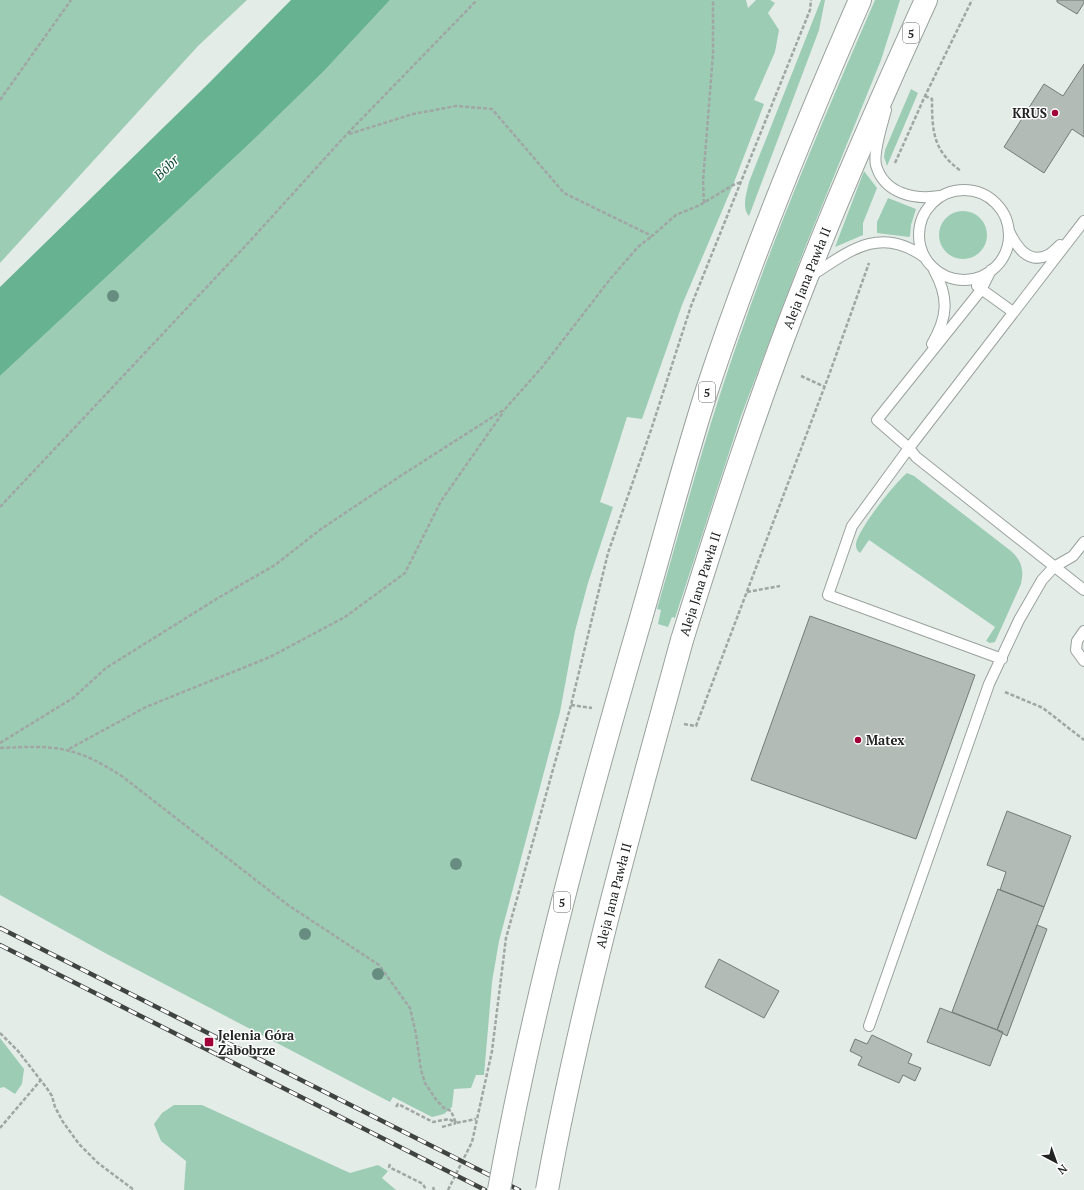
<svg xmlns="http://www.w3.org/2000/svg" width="1084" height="1190" font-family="'PT Serif',serif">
	<rect width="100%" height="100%" fill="#e4ece8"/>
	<path fill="#9cccb4" d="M0,0H247L198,46L0,263Z
		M390,0H746L748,8L756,0H770L775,3L768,13L779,30L775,52L754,100L764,104L733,185L682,305L642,419L627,417L600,502L613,507L588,583L575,631L560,712L499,941L492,982L484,1075H476L471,1088L454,1089L452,1107L444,1114L432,1117L393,1097L390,1102L105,953L0,895V376L249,144L324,71Z
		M821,0H825L819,30L749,216C741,208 747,192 749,182Z
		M875,0H900L881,60L804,250L741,416L675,618L672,617L668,627L658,624L661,610L657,609C683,519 707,429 738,341C778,225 826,113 875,0Z
		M911,89L918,93L887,166L884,157L885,150Z
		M864,171L877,188L863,223V235L835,247Z
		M888,198L916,209L911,225L910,236L909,237L877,233V222Z
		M939 235a24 24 0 1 1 48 0a24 24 0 1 1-48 0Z
		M907,473L914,476L1011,551C1022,561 1024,570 1021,584L995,642L990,643L986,641L995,627L869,540L860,553C857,551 856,548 856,545C856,531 896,482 907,473Z
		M0,1038L24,1069L22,1084L15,1094L4,1087L0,1088Z
		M174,1105H202L350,1173L378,1165L388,1171L382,1178L396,1190H184L186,1161L161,1141L154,1124L162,1113Z"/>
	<path fill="#67b290" d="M291,0H390L324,71L249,144L0,376V287L208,84Z"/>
	<path fill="#b3bbb7" stroke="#747b77" d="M1057,0H1084V3L1077,14L1057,2Z
		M1084,64V137L1072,129L1044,173L1004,147L1044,84L1063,96Z
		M810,616L975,675L916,839L751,780Z
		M1007,811L1071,836L1044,907L1000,890L1006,872L987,865Z
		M998,889L1044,907L997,1030L952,1012Z
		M1037,925L1047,929L1007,1036L997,1030Z
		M719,959L779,991L764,1018L705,987Z
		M940,1008L1003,1032L990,1066L927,1042Z
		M872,1035L912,1054L908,1063L921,1068L915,1081L903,1075L899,1083L858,1065L862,1057L850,1051L855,1039L867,1044Z"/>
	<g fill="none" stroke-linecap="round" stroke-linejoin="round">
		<g stroke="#9aa29e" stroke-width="12">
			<path id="lane" d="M886,110C882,125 873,152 876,165C884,194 915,200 940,196
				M919 235a45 45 0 1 1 90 0a45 45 0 1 1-90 0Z
				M1084,221L909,448L916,457L1084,590
				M1009,231C1016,246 1028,265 1048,255C1052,253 1056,249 1060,245
				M991,270L981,290L877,420L909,448L852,526L828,595L1002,659
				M811,276C849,251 880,225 924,257
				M977,286L1013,312
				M932,344C948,317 949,297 934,270
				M1084,631L1077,641L1076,650L1084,661
				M869,1026L989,684L1019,620L1042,580L1054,567L1073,556L1084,542"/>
		</g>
		<g stroke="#9aa29e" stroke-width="24">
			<g id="primary">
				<path d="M641,618C663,542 683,465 707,390C751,257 804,128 860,0"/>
				<path id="s1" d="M682,640C720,519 759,397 806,279C843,185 884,92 926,0"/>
			</g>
		</g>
		<path stroke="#a0a6a3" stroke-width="2.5" stroke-dasharray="4 2" stroke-linecap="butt" d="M925,96L932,99C932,131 933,151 961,171
			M0,100L71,0
			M349,134L413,114L456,106L492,109L564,193L652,236L676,215L700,205L733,185L741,182
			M895,163L925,96L972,0
			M704,203L703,181L713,54V0
			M801,376L825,387
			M0,507L250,241L346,135L477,0
			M747,592L780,586
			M1005,692L1043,708L1084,740
			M571,705L592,708
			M684,724L696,726L829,375L869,263
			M0,743L73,698L106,668L218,598L275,565L321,529L402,475L505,409L543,366L611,278L638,247L652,236
			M0,748C55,745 76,746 123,777L288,905L379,965L410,1008L416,1034L421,1070L425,1083L437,1101L444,1108L451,1111L456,1123L476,1119
			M69,749L146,707L270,657L345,617L405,573L441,501L504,411
			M0,1033L18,1051L46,1087L52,1096L55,1107L63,1122L79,1144L98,1163L134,1190
			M396,1107L398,1104L433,1122L449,1119L456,1123
			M442,1127L456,1123
			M0,1128L40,1081
			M390,1164L389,1167L423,1184L426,1190
			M433,1187L434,1190
			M448,1190L472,1142L492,1051L506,938L571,705L608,553L651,430L691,306L810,10L811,0"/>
		<use href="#lane" stroke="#fff" stroke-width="10"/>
		<use href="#primary" stroke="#fff" stroke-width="22"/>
		<g stroke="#3f4341" stroke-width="4.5">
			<path id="rail" d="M0,928L519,1190
				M0,945L485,1190"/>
		</g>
		<use href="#rail" stroke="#fff" stroke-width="3" stroke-dasharray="9" stroke-linecap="butt"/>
		<g stroke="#9aa29e" stroke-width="24" stroke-linecap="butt">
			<g id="primary-bridge">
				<path d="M499,1190C534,997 586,807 641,618"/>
				<path id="s2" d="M547,1190C581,1004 632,822 682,640"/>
			</g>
		</g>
		<use href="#primary-bridge" stroke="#fff" stroke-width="22"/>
	</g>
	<g fill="#678d80">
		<circle cx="113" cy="296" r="6"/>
		<circle cx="456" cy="864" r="6"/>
		<circle cx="305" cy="934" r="6"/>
		<circle cx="378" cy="974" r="6"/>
	</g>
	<g fill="#a00037" stroke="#fff" stroke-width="1.5">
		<circle cx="1055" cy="113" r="4"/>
		<circle cx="858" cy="740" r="4"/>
		<rect x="204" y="1037" width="10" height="10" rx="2"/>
	</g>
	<g text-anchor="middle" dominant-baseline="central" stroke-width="3" stroke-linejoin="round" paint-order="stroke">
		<g fill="#fff" stroke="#636564" stroke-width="1">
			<rect x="903" y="23" width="16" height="20" rx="3"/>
			<rect x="699" y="382" width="16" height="20" rx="3"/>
			<rect x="554" y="892" width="16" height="20" rx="3"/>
		</g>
		<g font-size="12" font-weight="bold" fill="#202322">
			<text x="911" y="33">5</text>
			<text x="707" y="392">5</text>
			<text x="562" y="902">5</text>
		</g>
		<g font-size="13" font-weight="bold" fill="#202322" stroke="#fff" text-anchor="start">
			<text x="1047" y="113" text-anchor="end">KRUS</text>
			<text x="866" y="740">Matex</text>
			<text x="218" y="1035">Jelenia Góra<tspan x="218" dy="15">Zabobrze</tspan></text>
		</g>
		<g font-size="13" fill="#202322" stroke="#fff">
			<text stroke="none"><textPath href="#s1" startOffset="383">Aleja Jana Pawła II</textPath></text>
			<text stroke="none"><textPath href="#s1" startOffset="59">Aleja Jana Pawła II</textPath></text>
			<text stroke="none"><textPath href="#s2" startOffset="302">Aleja Jana Pawła II</textPath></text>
		</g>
		<g font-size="14" font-style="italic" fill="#114e37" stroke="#fff">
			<text transform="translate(166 167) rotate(-45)">Bóbr</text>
		</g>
	</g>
	<g transform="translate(1056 1162) rotate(139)" stroke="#ffffff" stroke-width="3" paint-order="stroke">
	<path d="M0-3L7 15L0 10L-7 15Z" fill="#202322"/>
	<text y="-6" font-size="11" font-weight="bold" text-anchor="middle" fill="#202322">N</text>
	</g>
</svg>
